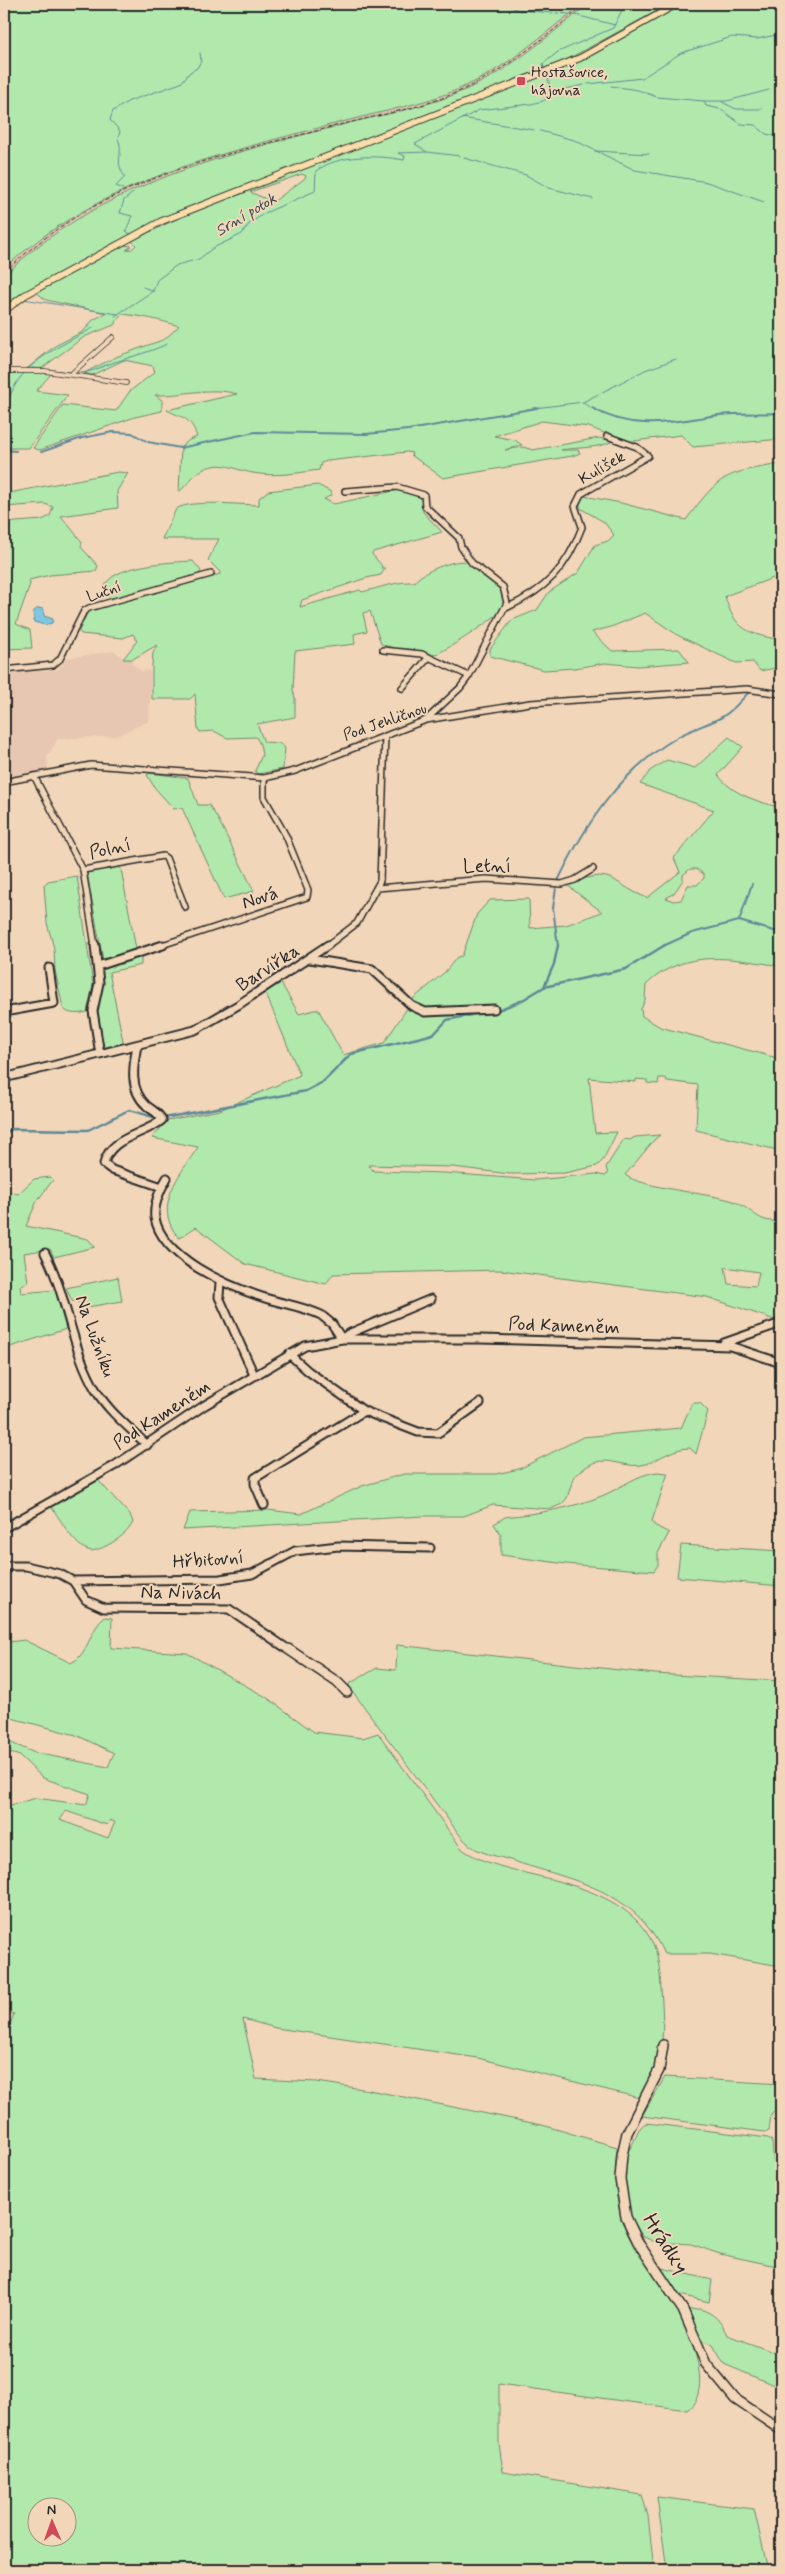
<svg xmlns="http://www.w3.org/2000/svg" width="785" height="2574" font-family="Mynerve,sans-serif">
	<rect width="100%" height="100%" fill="#f2d6b9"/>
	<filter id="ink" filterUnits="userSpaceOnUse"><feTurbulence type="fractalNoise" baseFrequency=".02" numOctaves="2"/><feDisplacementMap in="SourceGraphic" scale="10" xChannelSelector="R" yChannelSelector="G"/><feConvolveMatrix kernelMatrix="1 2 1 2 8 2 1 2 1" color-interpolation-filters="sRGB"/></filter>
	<g filter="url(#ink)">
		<path fill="#e7c7b1" d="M583,4H590L503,69L464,91L420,105L222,157L156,180L100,206L70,223L37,247L4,276V269L47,233L95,204L132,187L218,155L416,103L459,89L498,68Z
			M115,651L124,659H133L131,663L141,671L148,670L151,672L149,721L116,736L58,739L47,757L48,771L4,780V673L57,670L67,658Z"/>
		<path fill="#b1e9ad" stroke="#6e8a6c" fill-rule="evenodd" d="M4,4H583C544,33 505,70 459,89C423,104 384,111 346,121C226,152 98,180 4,269Z
			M589,4H670L562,62L195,205L21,294L4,307V276C98,183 229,154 353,122C390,113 430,106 465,90C511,70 550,34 589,4Z
			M681,4H781V439L693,447L681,435L626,442L589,427L542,421L494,436L515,440L522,445L505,450L523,447L533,450L599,438L613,441C598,449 578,447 561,450H578L580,453L572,456L443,478L411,455L412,453L407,452L327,461L321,463L319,470C297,473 275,477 253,473C234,470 223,460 204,469C193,474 188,484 179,492L181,447L189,440L197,437C191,417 184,419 167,410L237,394C210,386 182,396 155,395L162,400V411L135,417L40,450L33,448L63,405L116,411L130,391L155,372L153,366L124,360L92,375L84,373L116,357L165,339L179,326C160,320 141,316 122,314L114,325L84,337L38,371L51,374L36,391L68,395L29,448H4V374L24,371L55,346L84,331L93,320L106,313L46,300L36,292L124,245L132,246L126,250L132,249L136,245L132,241L186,214L247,192L244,191L591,54ZM302,174L306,176L304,179L273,202L250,192Z
			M781,464V575L725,596C734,630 749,634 781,640V667L760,671L753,662L736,663L679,636L645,613L611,627L592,632L612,651L679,649L689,662L638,666L605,663L575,668L544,670L490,656V649L512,620L537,610L549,592L578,573L595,545L608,541L614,535L604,522L580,508V501L584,496L621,503L686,520C721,473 725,473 781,464Z
			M118,472L128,473L117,491L118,508L61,516L82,542L81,547L98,566L96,571L50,575L29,580L30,584L16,624L30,630L32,648L4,649V523L42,520L50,516L53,507L45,504L4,507V491L9,493Z
			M318,485L331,492L332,495L324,499L334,504L403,489L421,496L423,512L442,532L373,552L372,554L382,566L381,568H385L381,575L366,578L302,600L300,607L360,590L362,592C380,588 396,581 415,582C419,573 456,558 466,562C472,564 502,588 503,594C505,600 503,606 499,612C495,619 441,654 433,655C417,658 396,649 381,644L370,611L363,613L367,631L354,634L355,644L295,651L293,690L295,698V717L257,724L264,742L279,743L285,748L283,769L258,774L255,771L262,755L260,744L256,737L227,738L214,731L200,732L198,729L195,694L190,699H152V666L153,653L157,645L133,659H123L137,641L133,634L123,638L81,634L79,631L88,611L220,574V572L208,560L219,539H162L176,509C191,499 240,505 259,505V498L268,491Z
			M193,561L201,571L198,575L115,598H110L104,589C108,564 173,562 193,561Z
			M729,737L743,747L718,775C732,794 756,801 778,807L781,804V966C733,959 685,947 646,985L645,1000L641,1009L642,1016L660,1027L781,1059V1151L696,1130L698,1085L667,1081L666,1078H659L658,1084L647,1083V1080L636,1079V1082L589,1078L595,1133L617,1132L603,1160L597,1166L564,1173L510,1174L453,1167L368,1165L374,1171L444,1173L535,1180L596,1174L605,1176L608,1174L606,1167L624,1139L630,1140L635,1137L660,1135L655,1139L625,1175C643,1188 705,1193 730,1200C751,1206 758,1226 781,1220V1322L707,1297L500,1270L333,1274L326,1284L245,1264L196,1227L179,1238C151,1206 180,1175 198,1147L152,1138L168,1120L220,1110L300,1075L265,992L281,983L299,1014L318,1009L343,1055L384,1043L414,998L445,972L457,957L462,956L477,914L490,900L529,899L530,928L566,925L602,912L567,885C614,866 607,881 647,898L680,872L674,858L714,810L640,784L651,770L667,760L695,768ZM690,869H696L704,874V878L697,885H688L681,900L673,901L666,898L674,893L683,880V875ZM725,1267L759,1272L756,1286L728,1284Z
			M150,773L188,778L198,805H209L218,819L254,891L224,899L182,808L174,809L155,788L147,775Z
			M117,866L121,869L136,949L103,960L87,873Z
			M77,876L93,985L87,1012C79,1014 68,1015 63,1008L55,970L54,948L47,923L44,885L48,881Z
			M137,957L141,959V965L109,972L123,1041L119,1045L103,1047L98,1017V1003L103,983L102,968Z
			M50,1177L53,1180L37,1201L26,1226L88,1239L95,1247L54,1257L50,1249L24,1253L28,1282L20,1286L21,1293L55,1290L66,1329L4,1349V1190L18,1194L34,1179Z
			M118,1277L122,1301L88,1307L85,1303L72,1301L66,1288Z
			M692,1403H700L708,1411L696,1454L690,1448C673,1448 662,1458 646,1464C629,1470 609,1456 593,1463C586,1466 580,1472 574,1476L567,1498L562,1504L551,1509L493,1505L464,1516H423L183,1530L190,1512L268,1510L301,1514L362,1486L404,1474H496L519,1469L583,1437L681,1428Z
			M657,1472L668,1473L652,1521L654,1525L669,1533L658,1553V1565L654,1571L566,1564L501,1555V1535L494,1524L505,1517C539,1513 571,1509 604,1495C623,1487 635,1475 657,1472Z
			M97,1479L130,1515L133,1522C128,1535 105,1549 91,1551C73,1547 62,1520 51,1507L52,1504Z
			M681,1545L781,1551V1586L677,1577Z
			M105,1617L112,1618L111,1648L187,1653L266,1697L314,1732L363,1738L378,1733L462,1849C480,1862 503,1867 525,1873C568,1883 626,1896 650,1938C659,1953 660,1972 661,1989C663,2013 665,2045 656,2068C651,2078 645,2088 640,2098L478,2058L276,2028L243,2019L256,2079L317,2082L369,2090L542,2125L617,2147C614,2177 615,2209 629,2237C639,2256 655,2272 666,2290C682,2315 719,2388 687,2410L499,2384V2443L503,2472L642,2495L648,2516L654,2570H4V2041L14,2014L4,2012V1807L36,1798L86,1805L90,1794L43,1778L20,1756L4,1751V1740L35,1753L108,1767L114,1753L76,1735L4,1716V1649L9,1642L24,1640L71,1663C89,1655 89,1629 105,1617ZM66,1811L107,1825L110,1820L115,1822L108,1838L60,1820ZM38,2506H68V2536H38Z
			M397,1645L655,1674L781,1681V1966L710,1954H664C634,1888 573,1881 510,1860C498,1856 482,1854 471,1846C464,1841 458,1833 453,1826L350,1688L349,1684L377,1668L396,1670Z
			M665,2077L781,2084V2104L771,2115L769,2131L765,2132L642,2116Z
			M646,2123L768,2138L772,2141L775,2183L781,2188V2267L720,2254L691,2244L655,2242L642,2236L629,2213L623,2175L626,2152C636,2146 634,2129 646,2123Z
			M662,2268L712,2280L709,2302L676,2294Z
			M700,2309C715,2314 720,2320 727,2335L781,2355V2388L724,2364L713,2345L700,2338L688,2310Z
			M657,2497L754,2509L768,2570H667Z"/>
		<path fill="#7fc7e0" stroke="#5d8998" d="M38,608L43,609L44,616L53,619L52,623L45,625L34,622L33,612Z"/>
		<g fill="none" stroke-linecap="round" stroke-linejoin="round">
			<path stroke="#5d8998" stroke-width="1" d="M505,4L518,10L553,13
				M556,13L569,14
				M575,15L615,25
				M544,70L543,64L558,52L613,28L625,4
				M548,77L551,94
				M588,84L642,78L681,53L732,37L757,39L781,34
				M611,86L638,90L657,97L704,101L706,106L720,109L741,124L755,125L766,134L781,137
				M704,101H727L769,90
				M722,102L736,109H762
				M462,118L534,130
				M540,131L574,140L635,170L707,182L764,202
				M119,136L120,131L110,120L113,111L129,101L181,83L190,72L197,68L201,61L200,53
				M118,139C125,154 113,159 125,177L116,186L123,189
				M595,151L649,154
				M427,152L460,156
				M464,158L526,175L549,188L593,199
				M130,236L132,235L126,231L132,216L120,213L124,200L133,193
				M143,287L153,291
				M23,299L118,314
				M115,316L153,291L157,280L177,265L199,259L213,248L242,234L249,224L265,213L315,191L316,171C339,154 377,155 404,160L405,156L398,153L427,152L415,144L479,110L531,104L543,101L561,90L584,85
				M32,368L70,372
				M75,373C91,374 101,366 115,362C133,356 150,352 167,344
				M583,403L594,409
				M7,409C12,366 59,347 93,328
				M527,409L583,402L645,370L676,359"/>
			<path stroke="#5d8998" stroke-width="2" d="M592,408C635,433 673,421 719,415C740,413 761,414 781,413
				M4,421L8,408
				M4,450L16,451
				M41,452L82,438L113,432L132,433L148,442L180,448L255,432L366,434L408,430L537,408
				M558,881C585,824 621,771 676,738C691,729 707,725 722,717C733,711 741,700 750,691
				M556,888L553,908L558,946
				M739,921L752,884
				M663,946L692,933L739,921L781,933"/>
			<path stroke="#5d8998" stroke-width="2.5" d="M544,987L554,964L558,945
				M498,1010L521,1001L544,987L626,969L665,945
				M164,1118L306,1091L323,1082L351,1054L426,1036L435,1033L447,1020L485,1012
				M4,1134L12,1129L88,1130L129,1110L157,1118"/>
			<g stroke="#2b2b2b" stroke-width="5.5">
				<path id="street-far3" d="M4,371H45L126,383
					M71,374L113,337"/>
			</g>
			<g stroke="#2b2b2b" stroke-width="8">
				<path id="street-far2" d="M345,491L397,487L424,495L425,506L459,538L461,547L472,563L503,587L507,603L469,676L460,688L427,719
					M506,608C546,590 567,568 582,527L575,506L581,494L648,456L637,447L607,436
					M383,650L422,654L469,676
					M4,670L53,665L60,659L84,611L89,608L211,574
					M402,688L429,657
					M34,776L83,870L163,856L166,858L185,907
					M4,782L91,765L264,778L295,771L426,720L530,703L747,689L781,694
					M83,870L95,946
					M377,888L486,879L562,884L575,880L593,869
					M159,946L307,897L308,890L286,836L264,797V778
					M327,946L357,923L380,881L385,736"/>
			</g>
			<g stroke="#2b2b2b" stroke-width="11">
				<path id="street-far1" d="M95,945L99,983L93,1011L100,1054
					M310,959L372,969L412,1006L425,1012L494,1009
					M98,966L163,945
					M4,1012L54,1003L49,968
					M137,1045C133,1067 129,1090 147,1106C153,1111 159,1113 162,1120C144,1135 109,1137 104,1164L112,1170L162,1187
					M4,1078L195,1030L238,1005L328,945
					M167,1178C160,1190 153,1204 155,1218C162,1258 228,1286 262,1297C282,1304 302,1306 321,1315L332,1324L342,1339L348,1334L431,1299
					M45,1253C68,1297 71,1350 97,1392C110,1413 130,1428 147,1445
					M220,1282L219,1297L254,1375
					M724,1343L781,1323
					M289,1354L308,1371L364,1411L418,1432L438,1433L480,1403
					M264,1505L255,1484V1478L364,1411
					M4,1528L114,1466L205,1405L305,1346L342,1339H481L730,1346L781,1363
					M4,1566H26L60,1574L73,1581L86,1600L104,1608L229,1609L289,1650
					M73,1581L220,1579L252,1574L295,1551L338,1546L430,1548"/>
			</g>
			<g stroke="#2b2b2b" stroke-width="12">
				<path id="street" d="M288,1649L337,1682L347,1692
					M663,2045L659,2070L627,2133L622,2155L620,2179L626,2217L639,2244L683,2310L706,2364L735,2399L781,2430"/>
			</g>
			<g stroke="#2b2b2b" stroke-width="8">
				<path id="primary" d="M4,311L25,295L162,221L580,58L677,4"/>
			</g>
			<use href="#street-far3" stroke="#f2d6b9" stroke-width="4"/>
			<use href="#street-far2" stroke="#f2d6b9" stroke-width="5"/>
			<use href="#street-far1" stroke="#f2d6b9" stroke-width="7"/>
			<use href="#street" stroke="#f2d6b9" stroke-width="9"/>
			<use href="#primary" stroke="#f9deab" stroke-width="6"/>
			<path stroke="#2b2b2b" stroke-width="1" stroke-dasharray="4.5 2" stroke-linecap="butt" d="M4,272C28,251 52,231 79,215C154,170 243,149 328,128C372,116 420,109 462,90C508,69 547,35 586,4"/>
		</g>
	</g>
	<rect fill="#d1495b" stroke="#f2d6b9" stroke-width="2" x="516" y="76" width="10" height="10" rx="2.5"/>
	<g text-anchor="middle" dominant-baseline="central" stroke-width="4" stroke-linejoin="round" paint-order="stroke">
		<g font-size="16" fill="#2b2b2b" stroke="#f2d6b9" text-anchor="start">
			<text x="531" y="72">Hostašovice,<tspan x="531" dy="18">hájovna</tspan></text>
		</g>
		<g font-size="16" font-style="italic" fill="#3c4a4f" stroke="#f2d6b9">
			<text transform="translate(246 215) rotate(-31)">Srní potok</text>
		</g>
		<g font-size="16" fill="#2b2b2b" stroke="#f2d6b9">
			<text transform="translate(602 468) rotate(-30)">Kulíšek</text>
			<text transform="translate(104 592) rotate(-19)">Luční</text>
			<text transform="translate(385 722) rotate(-19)">Pod Jehličnou</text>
		</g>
		<g font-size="19" fill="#2b2b2b" stroke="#f2d6b9">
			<text transform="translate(110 849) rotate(-12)">Polní</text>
			<text x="487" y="866">Letní</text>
			<text transform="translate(260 898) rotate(-18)">Nová</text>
			<text transform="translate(268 968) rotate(-33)">Barvířka</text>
			<text transform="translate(564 1326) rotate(2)">Pod Kameněm</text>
			<text transform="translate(95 1336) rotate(70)">Na Lužníku</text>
			<text transform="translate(162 1415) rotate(-33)">Pod Kameněm</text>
			<text transform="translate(208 1560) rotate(-4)">Hřbitovní</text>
			<text transform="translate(181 1593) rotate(1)">Na Nivách</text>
		</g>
		<g font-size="22" fill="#2b2b2b" stroke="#f2d6b9">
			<text transform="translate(665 2244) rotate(58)">Hrádky</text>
		</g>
	</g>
	<rect width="785" height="2574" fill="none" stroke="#f2d6b9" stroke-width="20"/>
	<rect x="10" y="10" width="765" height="2554" fill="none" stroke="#2b2b2b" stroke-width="2" filter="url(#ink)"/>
	<g transform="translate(52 2522) rotate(358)"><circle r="24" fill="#f2d6b9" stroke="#a29280"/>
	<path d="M0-4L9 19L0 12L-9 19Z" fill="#d1495b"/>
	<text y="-8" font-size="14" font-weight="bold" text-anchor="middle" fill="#2b2b2b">N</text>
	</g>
</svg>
